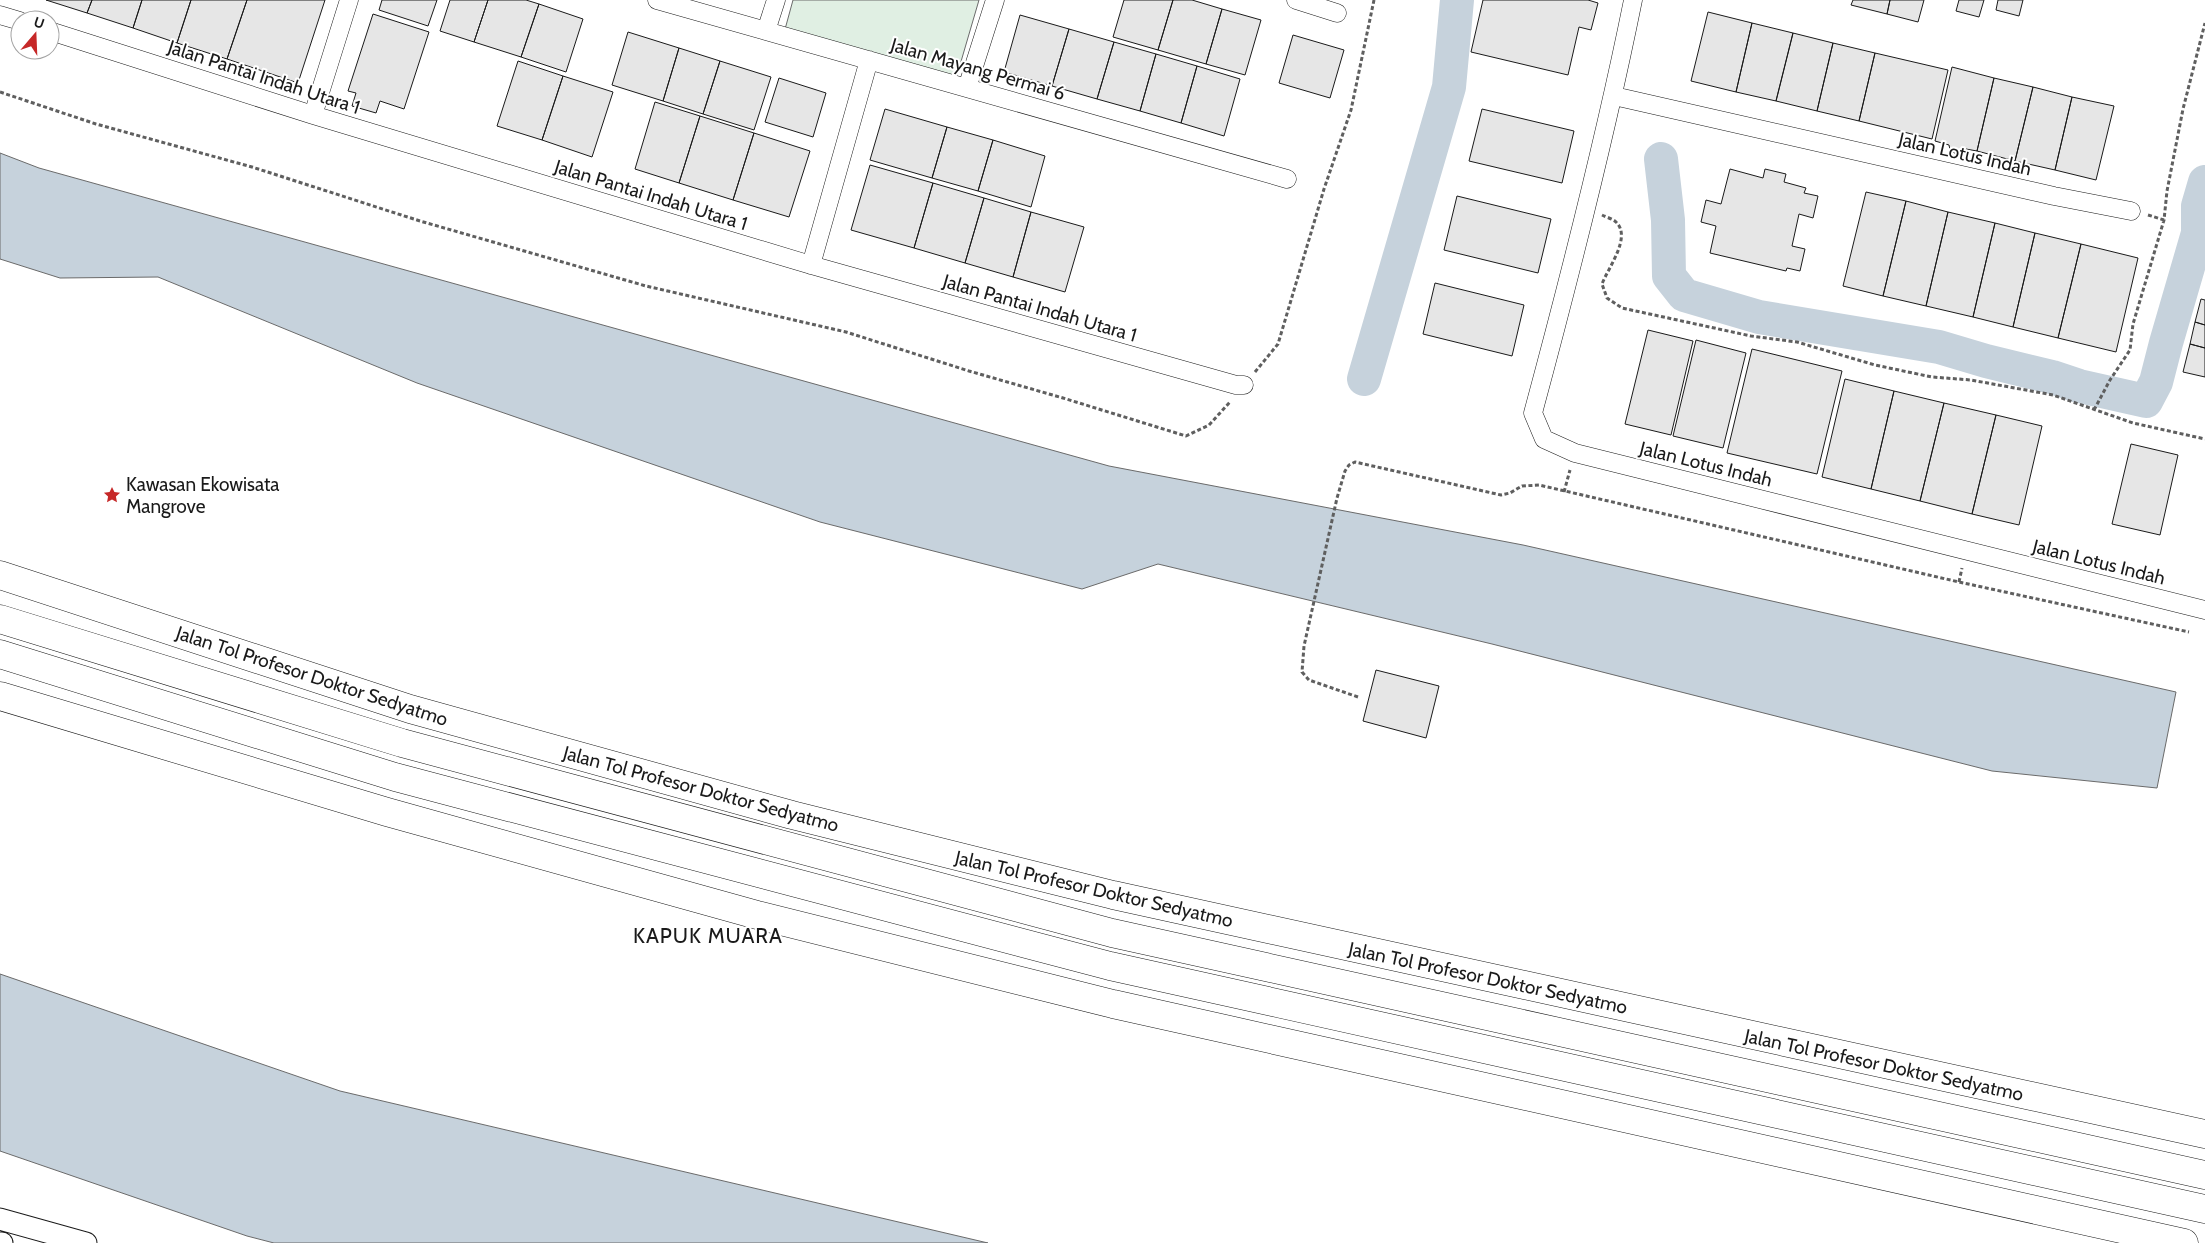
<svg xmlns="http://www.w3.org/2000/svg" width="2205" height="1243" font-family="Cabin,sans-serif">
	<rect width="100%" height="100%" fill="#fff"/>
	<path fill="#e0efe3" stroke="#6a6a6a" d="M793,0H979L955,82L784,33Z"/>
	<path fill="#c6d2dc" stroke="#6a6a6a" d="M0,153L39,168L1109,466L1523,545L2176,692L2157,788L1992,771L1492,644L1158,564L1082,589L820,522L417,383L158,277L60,278L0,259Z
		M0,974L340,1091L988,1243H274L247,1236L0,1151Z"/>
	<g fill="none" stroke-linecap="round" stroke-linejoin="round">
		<path stroke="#c6d2dc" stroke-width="34" d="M1661,159L1668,220L1669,276L1684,295L1759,317L1939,347L1986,361L2052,377L2079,386L2146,401L2156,382L2166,343L2198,233V206L2205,182
			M1364,379L1449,87L1457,0"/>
	</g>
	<path fill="#e6e6e6" stroke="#1a1a1a" d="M46,0H92L87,13Z
		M92,0H142L133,28L87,13Z
		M142,0H191L177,43L133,28Z
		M191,0H247L227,59L177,43Z
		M247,0H325L298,83L227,59Z
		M382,0H437L428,26L379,10Z
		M450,0H488L474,42L440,31Z
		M488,0H526L539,4L521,57L474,42Z
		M1124,0H1173L1158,50L1113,37Z
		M1173,0H1192L1222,9L1206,64L1158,50Z
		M1483,0H1588L1598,3L1591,30L1579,27L1568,75L1471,52Z
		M1853,0H1890L1887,14L1851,5Z
		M1890,0H1924L1918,22L1887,14Z
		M1959,0H1984L1979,17L1956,11Z
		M1998,0H2023L2019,16L1996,10Z
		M539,4L583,19L566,72L521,57Z
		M1222,9L1261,20L1245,75L1206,64Z
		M1708,12L1752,23L1736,92L1691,81Z
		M373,14L429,32L404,109L380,101L376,113L352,106L356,93L348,91Z
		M1020,15L1069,29L1052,86L1004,72Z
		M1752,23L1793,33L1776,101L1736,92Z
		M1069,29L1114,42L1097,99L1052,86Z
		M628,32L679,48L663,101L612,85Z
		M1793,33L1833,43L1817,111L1776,101Z
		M1293,35L1344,50L1330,98L1279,83Z
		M1114,42L1156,54L1140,111L1097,99Z
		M1833,43L1875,53L1859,121L1817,111Z
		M679,48L720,61L703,114L663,101Z
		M1875,53L1948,70L1932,139L1859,121Z
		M1156,54L1197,66L1181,123L1140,111Z
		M518,61L563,76L542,140L497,126Z
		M720,61L771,77L754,130L703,114Z
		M1197,66L1240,79L1224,136L1181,123Z
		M1952,67L1994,78L1977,151L1966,149L1963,153L1956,154L1950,150L1949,145L1935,141Z
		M563,76L613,92L592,157L542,140Z
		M779,78L826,93L813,137L765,122Z
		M1994,78L2033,87L2015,161L1977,151Z
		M2033,87L2072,97L2055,170L2015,161Z
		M2072,97L2114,106L2096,180L2055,170Z
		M655,102L700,116L679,183L635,169Z
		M885,109L947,127L932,178L870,160Z
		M1482,109L1574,131L1562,183L1469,161Z
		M700,116L754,133L733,200L679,183Z
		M947,127L993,140L978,191L932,178Z
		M754,133L810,151L789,217L733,200Z
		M993,140L1045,156L1031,207L978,191Z
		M870,165L933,183L914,248L851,230Z
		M1730,169L1763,178L1765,169L1786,174L1784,182L1806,188L1804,193L1818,196L1813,218L1799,214L1792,246L1805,249L1800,271L1787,268L1786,271L1710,253L1716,226L1701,222L1706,200L1721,204Z
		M933,183L984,198L965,263L914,248Z
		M1866,192L1906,201L1883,296L1843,286Z
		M1457,196L1551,219L1538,273L1444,250Z
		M984,198L1031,212L1013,277L965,263Z
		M1906,201L1948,212L1926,306L1883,296Z
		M1031,212L1084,227L1065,292L1013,277Z
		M1948,212L1995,223L1973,317L1926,306Z
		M1995,223L2035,233L2013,327L1973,317Z
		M2035,233L2081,244L2058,338L2013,327Z
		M2081,244L2138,258L2116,352L2058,338Z
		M1435,283L1524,305L1512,356L1423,334Z
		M2201,299L2205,300V325L2195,322Z
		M2195,322L2205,325V348L2190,344Z
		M1648,330L1693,341L1671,435L1625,424Z
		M1696,340L1746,353L1723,448L1673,436Z
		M2190,344L2205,348V377L2183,372Z
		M1752,349L1842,371L1817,474L1727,453Z
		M1845,379L1894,391L1871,489L1822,477Z
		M1894,391L1944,403L1920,501L1871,489Z
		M1944,403L1996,415L1972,514L1920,501Z
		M1996,415L2042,426L2019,525L1972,514Z
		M2131,444L2178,455L2160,535L2112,524Z
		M1376,670L1439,686L1426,738L1363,721Z"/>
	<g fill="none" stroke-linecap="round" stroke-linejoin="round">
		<g stroke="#1a1a1a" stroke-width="19">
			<path id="minor" d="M657,0L1287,179
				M1296,0L1337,13
				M1633,0C1605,139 1570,276 1533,413L1544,439L1575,453L2205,610
				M0,15L20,21
				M50,31L313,115L811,265L1236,385H1244
				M766,31L776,0
				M967,88L995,0
				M1614,96L2054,196L2131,211
				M313,115L349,0
				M811,265L869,60"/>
		</g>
		<g stroke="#1a1a1a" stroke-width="23">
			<path id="tertiary" d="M0,1219L86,1243
				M0,1243H2"/>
		</g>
		<g stroke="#1a1a1a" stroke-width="29">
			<path id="motorway" d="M0,575L410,709L792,815L1113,895L2205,1134
				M0,619L402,743L1112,933L2205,1175
				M0,654L395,777L1110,966L2205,1209
				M0,696L387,812L757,915L1113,1004L2184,1243"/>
		</g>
		<path stroke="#5f5f5f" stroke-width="3" stroke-dasharray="4 2.5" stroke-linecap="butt" d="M0,92L96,124L252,167L420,221L646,286L846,332L969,371L1063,398L1186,436L1209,425L1230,402
			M1602,215C1606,217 1613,219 1616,222C1632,237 1608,268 1602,284L1607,298L1622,308L1751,336L1797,342L1875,365L1932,377L1971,380L2053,395L2133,423L2205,439
			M2148,215L2164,220
			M1255,372L1278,344L1324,189L1351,110L1374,0
			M2094,410L2110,380L2130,350L2133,324L2164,220L2167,191L2183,109L2205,23
			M1564,492L1570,470
			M1959,582L1962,568
			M1358,697L1309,680L1302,672L1304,646L1337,498L1345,471L1349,465L1355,462L1501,495L1510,493L1522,486L1539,485L1959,582L2189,632"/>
		<use href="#minor" stroke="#fff" stroke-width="18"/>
		<use href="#tertiary" stroke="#fff" stroke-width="21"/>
		<use href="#motorway" stroke="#fff" stroke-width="28"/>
	</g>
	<defs>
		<g id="sight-bare" transform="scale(1.35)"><path d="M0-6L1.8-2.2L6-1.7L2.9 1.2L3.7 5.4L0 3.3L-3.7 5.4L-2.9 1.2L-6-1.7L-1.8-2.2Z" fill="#c62828" stroke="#fff" stroke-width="2.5" paint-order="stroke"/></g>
	</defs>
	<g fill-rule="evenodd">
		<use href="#sight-bare" x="112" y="495"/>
	</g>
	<g text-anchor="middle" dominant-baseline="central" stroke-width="4" stroke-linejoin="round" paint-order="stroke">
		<g font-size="19" fill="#1a1a1a" stroke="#fff">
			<text transform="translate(978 69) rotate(16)">Jalan Mayang Permai 6</text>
			<text transform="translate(264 77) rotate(18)">Jalan Pantai Indah Utara 1</text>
			<text transform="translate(1965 154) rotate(13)">Jalan Lotus Indah</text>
			<text transform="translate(651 195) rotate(17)">Jalan Pantai Indah Utara 1</text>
			<text transform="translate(1040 308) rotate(16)">Jalan Pantai Indah Utara 1</text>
			<text transform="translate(1706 464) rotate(14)">Jalan Lotus Indah</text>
			<text transform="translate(2099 562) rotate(14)">Jalan Lotus Indah</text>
			<text transform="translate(312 676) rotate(18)">Jalan Tol Profesor Doktor Sedyatmo</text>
			<text transform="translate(701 789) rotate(15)">Jalan Tol Profesor Doktor Sedyatmo</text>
			<text transform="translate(1094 889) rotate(13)">Jalan Tol Profesor Doktor Sedyatmo</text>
			<text transform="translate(1488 978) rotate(12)">Jalan Tol Profesor Doktor Sedyatmo</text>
			<text transform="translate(1884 1065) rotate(12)">Jalan Tol Profesor Doktor Sedyatmo</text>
		</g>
		<g font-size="19" fill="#1a1a1a" stroke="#fff" text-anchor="start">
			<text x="126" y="484">Kawasan Ekowisata<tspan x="126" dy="22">Mangrove</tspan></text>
		</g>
		<g font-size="21" letter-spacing="1" fill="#1a1a1a" stroke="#fff">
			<text x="708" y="935">KAPUK MUARA</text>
		</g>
	</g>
	<g transform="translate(35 35) rotate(19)"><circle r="24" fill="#ffffff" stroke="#a3a3a3"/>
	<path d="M0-4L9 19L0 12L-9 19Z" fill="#c62828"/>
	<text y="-8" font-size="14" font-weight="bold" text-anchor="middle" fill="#1a1a1a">U</text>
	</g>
</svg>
